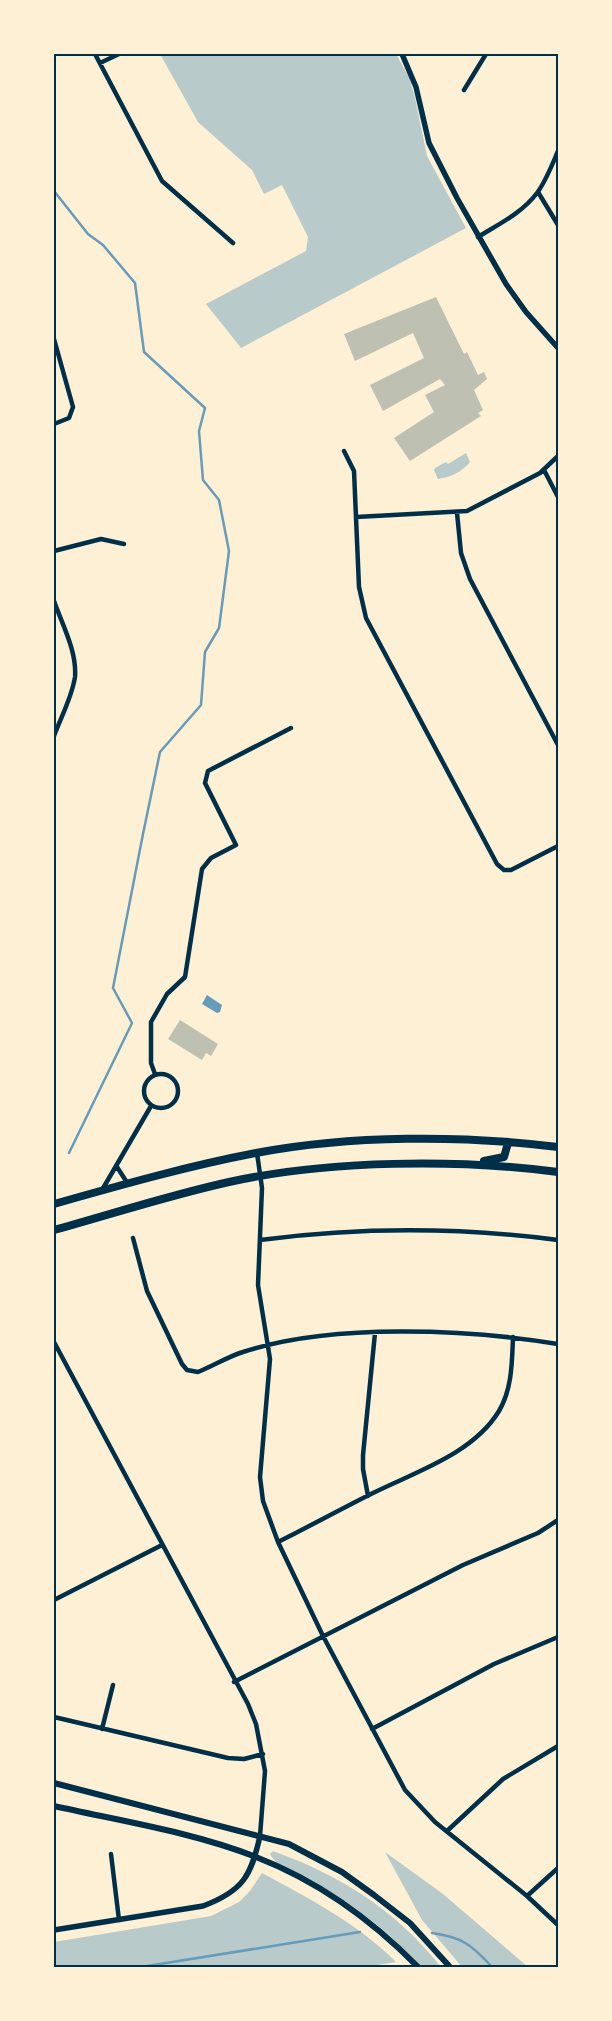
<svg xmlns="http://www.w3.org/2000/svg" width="612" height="2021" font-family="'Source Sans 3',sans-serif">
	<rect width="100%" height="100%" fill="#fdf0d5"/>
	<path fill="#b9caca" d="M160,54H396L409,77L415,98L427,156L466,228L241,348L206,304L306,251L308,237L282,185L264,194L252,170L198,122Z
		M466,453L470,462C462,472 451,477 438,479L434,470L435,468L446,462L448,464Z
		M273,1851C340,1875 397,1911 441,1967H421C387,1929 349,1901 304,1876C292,1869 276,1866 270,1854Z
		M385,1852L443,1894L528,1967H462L422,1920Z
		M262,1873C310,1899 357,1923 396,1962L365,1967H54V1942L211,1916L239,1902L250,1891Z"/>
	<path fill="#669bbc" d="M207,995L222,1005L220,1012L217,1013L202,1004Z"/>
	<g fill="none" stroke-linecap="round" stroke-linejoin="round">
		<path stroke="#669bbc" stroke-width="2.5" d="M54,191L88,234L103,245L135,283L144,352L205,408L199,431L203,480L219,500L229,551L219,628L205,652L201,705L160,752L143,834L113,988L132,1023L69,1153
			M432,1933C462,1937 472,1945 492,1967
			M141,1967L360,1932"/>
	</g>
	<path fill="#bec0b2" d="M436,297L464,354L467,352L478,375L484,372L487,379L474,390L483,410L478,413L481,416L410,461L394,438L434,412L425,395L445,385L440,379L383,411L370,385L424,358L413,333L355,361L344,334Z
		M180,1020L218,1044L211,1056L206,1053L202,1060L168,1039Z"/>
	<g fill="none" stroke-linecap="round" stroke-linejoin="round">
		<path stroke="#003049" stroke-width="4.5" d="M95,54L162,181L233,243
			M100,63L119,54
			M464,90L486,54
			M538,192L558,225
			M478,237C499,224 522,213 537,193C546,181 552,165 558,151
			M54,339L73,407L69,418L54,424
			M344,451L354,471L359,587L366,618L497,864L504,870H511L558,846
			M544,470L558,497
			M457,513L461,553L470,579L558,745
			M356,517L467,511L540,473L558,456
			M54,551L101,539L124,544
			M54,601C62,624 77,651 75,677C72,697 61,717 54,736
			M144 1091a17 17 0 1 1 34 0a17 17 0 1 1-34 0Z
			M155,1074L151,1063V1022L167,994L185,977L202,869L211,858L236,845L205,783L208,771L291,728
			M257,1153L262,1188L258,1285L270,1359L260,1477L263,1501L278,1542L323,1636L405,1790L435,1822L527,1896L558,1925
			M117,1167L128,1184
			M102,1190L151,1106
			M133,1238L147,1291L182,1364L187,1370L198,1372C213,1366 227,1357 243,1352C331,1323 467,1329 558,1344
			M260,1240C360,1227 458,1227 558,1240
			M54,1342L248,1704L256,1724L265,1771L260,1836
			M368,1496L363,1469V1455L375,1333
			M278,1542C310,1526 341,1509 373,1493C415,1472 473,1454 499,1411C512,1389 512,1363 513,1337
			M54,1600L162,1545
			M234,1682L463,1565L538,1533L558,1520
			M54,1717L228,1758L244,1759L263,1754
			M102,1729L113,1685
			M372,1729L494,1664L558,1637
			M447,1831L503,1779L558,1746
			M111,1854L119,1920
			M527,1896L558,1868"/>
		<path stroke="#003049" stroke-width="5.5" d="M402,54L416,87L429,143L457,198L506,284L526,312L558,348
			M54,1930L203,1906C243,1891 251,1876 260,1836"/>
		<path stroke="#003049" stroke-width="6" d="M54,1783L289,1844L342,1872L374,1895L410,1923L450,1967
			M54,1806C121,1821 192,1832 256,1857C318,1881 372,1920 418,1967"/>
		<path stroke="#003049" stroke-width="8" d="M484,1161L504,1157L508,1143
			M54,1204C121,1185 188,1166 256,1153C350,1135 463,1135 558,1147
			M54,1230C112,1214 170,1195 229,1182C329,1160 457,1159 558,1172"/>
	</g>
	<rect width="612" height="2021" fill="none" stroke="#fdf0d5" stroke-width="110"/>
	<rect x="55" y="55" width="502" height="1911" fill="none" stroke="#003049" stroke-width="2"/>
</svg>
